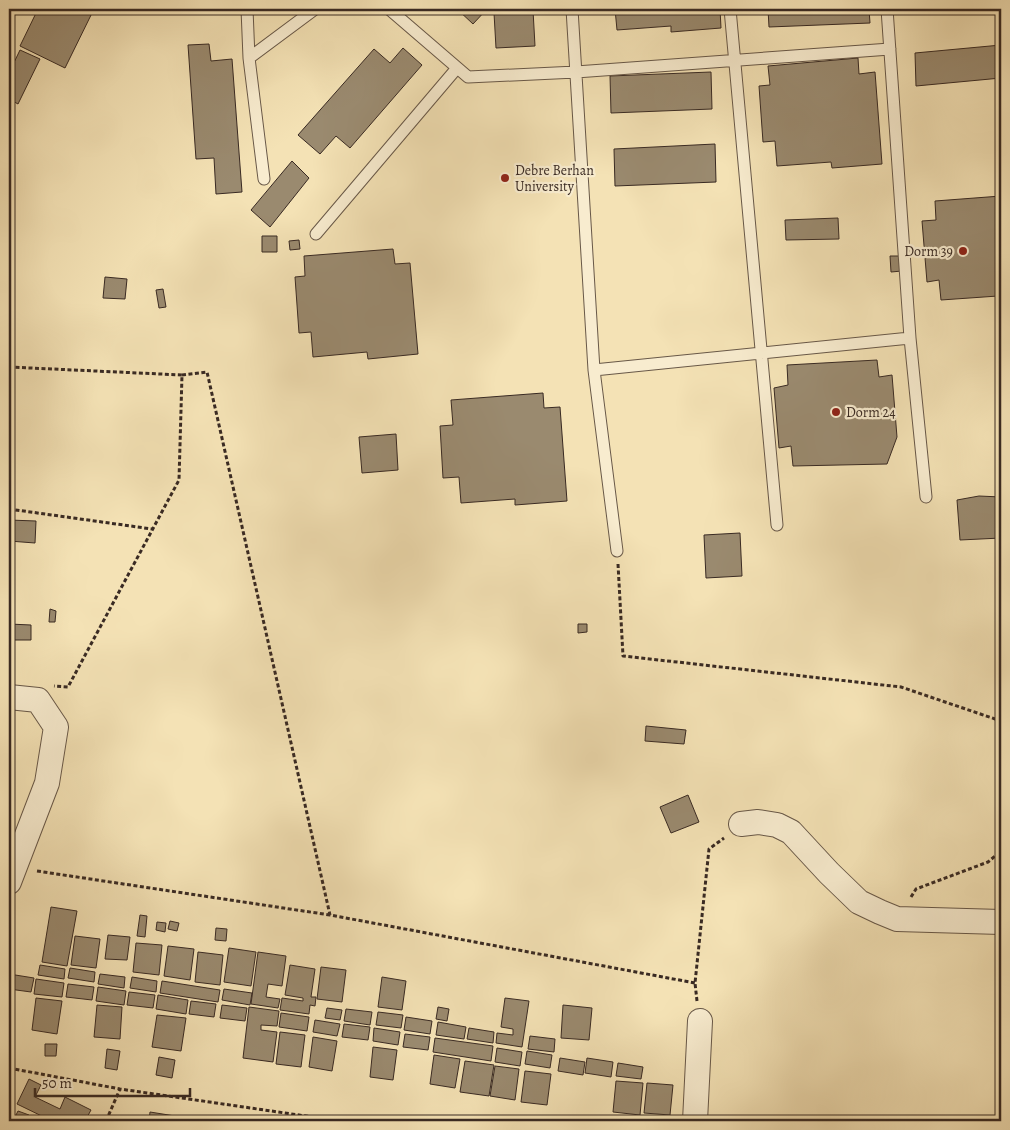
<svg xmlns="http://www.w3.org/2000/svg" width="1010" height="1130" font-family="Alegreya,serif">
	<rect width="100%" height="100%" fill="#f4e2b5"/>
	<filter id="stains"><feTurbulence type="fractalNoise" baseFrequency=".004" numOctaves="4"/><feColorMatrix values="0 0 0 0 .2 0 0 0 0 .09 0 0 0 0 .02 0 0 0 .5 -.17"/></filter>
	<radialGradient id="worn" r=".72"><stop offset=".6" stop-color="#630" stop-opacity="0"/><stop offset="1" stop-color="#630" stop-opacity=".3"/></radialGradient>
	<path fill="#9a8a6f" stroke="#392a23" d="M9,9L15,13L10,23L9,22Z
		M38,9H94L65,68L20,46Z
		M457,9H487L473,24Z
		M615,9H720L721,28L671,32V26L617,30Z
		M768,9H869L870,23L769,27Z
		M533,10L535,46L496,48L494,13Z
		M209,44L211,61L232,59L242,192L216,194L214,158L196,159L188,45Z
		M1001,45V78L916,86L915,53Z
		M403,48L422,65L350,148L336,136L320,154L298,135L374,49L390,63Z
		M20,50L40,59L18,104L9,99V73Z
		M858,58L859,74L875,72L882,164L832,168L831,162L777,166L775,141L763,142L759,86L770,85L768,66Z
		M711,72L712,109L611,113L610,76Z
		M715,144L716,182L615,186L614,149Z
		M292,161L309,178L270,227L251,210Z
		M1001,196V300L998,296L941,300L939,280L927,282L922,221L936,220L935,201Z
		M838,218L839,239L786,240L785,220Z
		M262,236H277V252H262Z
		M299,240L300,249L290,250L289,241Z
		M393,249L395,264L410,263L418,354L368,359L367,352L313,357L311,332L299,333L295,277L305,276L304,256Z
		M890,256H901L902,271L891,272Z
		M105,277L127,279L125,299L103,298Z
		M163,289L166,307L159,308L156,290Z
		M877,360L879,377L892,375L897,437L887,464L793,466L791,446L779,448L774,388L788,385L787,365Z
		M543,393L544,408L560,407L567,501L515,505V499L461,503L459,477L443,478L440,426L453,425L451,400Z
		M9,422H14L12,442H9Z
		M396,434L398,470L362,473L359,437Z
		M979,496L1001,497V538L960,540L957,500Z
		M9,520L36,521L35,543L9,541Z
		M740,533L742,576L706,578L704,535Z
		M50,609L56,611L55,622H49Z
		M9,624L31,625V640H9Z
		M578,624H587V632L578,633Z
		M9,715L14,716L10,740H9Z
		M646,726L686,730L684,744L645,741Z
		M688,795L699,822L671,833L660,807Z
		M51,907L77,911L67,966L42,962Z
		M140,915L147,916L145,937L137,936Z
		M170,921L179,923L177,931L168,929Z
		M157,922L166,923L165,932L156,930Z
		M216,928L227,929L226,941L215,940Z
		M108,935L130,937L127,960L105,959Z
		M75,936L100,939L96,968L71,965Z
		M136,943L162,945L159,975L133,972Z
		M168,946L194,949L190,980L164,976Z
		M229,948L256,952L251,986L224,982Z
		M198,952L223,955L220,985L195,982Z
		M258,952L286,956L282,986L268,984L266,997L280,999L278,1008L251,1004Z
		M40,965L65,969L64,979L38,975Z
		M290,965L315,969L311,997H316L315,1006L310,1005L309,1014L280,1010L282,998L303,1001V998L285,995Z
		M321,967L346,970L342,1002L317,999Z
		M70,968L95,972L94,982L68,978Z
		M9,974L34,978L31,992L9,989Z
		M100,974L125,977L124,988L98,984Z
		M132,977L157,981L156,992L130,988Z
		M382,977L406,981L402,1010L378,1007Z
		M36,979L64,983L62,997L34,994Z
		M162,981L220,990L218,1002L160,993Z
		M68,984L94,987L92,1000L66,997Z
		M98,987L126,991L124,1005L96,1001Z
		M224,989L252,993L250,1005L222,1000Z
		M129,992L155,995L153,1008L127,1005Z
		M158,995L188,1000L186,1014L156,1009Z
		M36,998L62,1001L57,1034L32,1030Z
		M505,998L529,1001L522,1047L496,1043L497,1033L513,1035V1029L501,1027Z
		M191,1001L216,1004L214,1017L189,1014Z
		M97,1005L122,1007L120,1039L94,1037Z
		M222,1005L247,1008L245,1021L220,1018Z
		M563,1005L592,1008L589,1040L561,1038Z
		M249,1007L279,1011L277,1026L261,1025V1030L277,1032L273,1062L243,1058Z
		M438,1007L449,1009L447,1021L436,1019Z
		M327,1008L342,1010L340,1020L325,1018Z
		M346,1009L372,1012L370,1025L344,1021Z
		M378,1012L403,1015L401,1028L376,1025Z
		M281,1013L309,1017L307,1031L279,1027Z
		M157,1015L186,1018L181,1051L152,1047Z
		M406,1017L432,1021L430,1034L404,1030Z
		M315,1020L340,1024L337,1036L313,1032Z
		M438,1022L466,1027L464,1039L436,1035Z
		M344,1024L370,1027L368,1040L342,1037Z
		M374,1028L400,1032L398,1045L373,1041Z
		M469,1028L494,1032L493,1043L467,1039Z
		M280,1032L305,1035L301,1067L276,1064Z
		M405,1034L430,1037L428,1050L403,1047Z
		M530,1036L555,1039L554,1052L528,1049Z
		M313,1037L337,1041L332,1071L309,1067Z
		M435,1038L493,1046L491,1061L433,1052Z
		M45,1044H57L56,1056H45Z
		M373,1047L397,1050L393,1080L370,1077Z
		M497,1048L522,1052L520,1066L495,1062Z
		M107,1049L120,1051L117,1070L105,1068Z
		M527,1051L552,1055L550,1068L525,1064Z
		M434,1055L460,1059L455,1088L430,1084Z
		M159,1057L175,1060L172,1078L156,1075Z
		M560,1058L585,1062L583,1075L558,1071Z
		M587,1058L613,1062L611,1077L585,1073Z
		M465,1061L494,1065L489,1096L460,1092Z
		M618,1063L643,1067L641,1079L616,1076Z
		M495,1066L519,1069L515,1100L490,1096Z
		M525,1071L551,1074L547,1105L521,1102Z
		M29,1079L41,1085L35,1097L60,1109L65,1097L91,1110L85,1121H52L17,1104Z
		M616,1081L643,1083L640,1115L613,1112Z
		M647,1083L673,1085L670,1115L644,1113Z
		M9,1105L14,1108L9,1120Z
		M18,1111L29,1115L26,1121H13Z
		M150,1112L175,1116L174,1121H149Z"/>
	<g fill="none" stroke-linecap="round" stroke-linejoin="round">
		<g stroke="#685848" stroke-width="13">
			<path id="service" d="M247,9L249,58L264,179
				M389,9L468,77L576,72L890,49
				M572,9L594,370L910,338L887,9
				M730,9L777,525
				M249,58L315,9
				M316,234L457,68
				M910,338L926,497
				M594,370L617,551"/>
		</g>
		<g stroke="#685848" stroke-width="26">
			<path id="minor" d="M9,697L38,700L56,727L47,783L9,882
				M741,824L758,822L777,825L791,832L829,873L859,902L880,912L897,919L1001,922
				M695,1121L700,1021"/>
		</g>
		<path stroke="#392a23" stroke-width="3" stroke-dasharray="4 2.5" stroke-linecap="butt" d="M9,367L182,375L179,480L68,687L54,686
			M182,375L207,372L330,915L695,983
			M9,509L152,529
			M618,564L623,656L901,687L1001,721
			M37,871L330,915
			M911,897L916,889L988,862L1001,851
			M697,1001L695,983L709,849L724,838
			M9,1068L120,1089L340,1121
			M106,1121L120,1089"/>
		<use href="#service" stroke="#f8eccf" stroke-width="11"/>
		<use href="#minor" stroke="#f8eccf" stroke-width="24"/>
	</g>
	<g fill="#8f2418" stroke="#f8eccf" stroke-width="2">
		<circle cx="505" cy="178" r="5"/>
		<circle cx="963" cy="251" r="5"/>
		<circle cx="836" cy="412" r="5"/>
	</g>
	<g text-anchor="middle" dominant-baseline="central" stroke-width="4.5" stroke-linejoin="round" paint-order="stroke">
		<g font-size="14" fill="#392a23" stroke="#f8eccf" text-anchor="start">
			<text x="515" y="170">Debre Berhan<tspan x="515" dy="16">University</tspan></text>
			<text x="953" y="251" text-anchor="end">Dorm 39</text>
			<text x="846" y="412">Dorm 24</text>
		</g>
	</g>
	<rect width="1010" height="1130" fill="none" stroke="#f4e2b5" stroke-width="30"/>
	<rect x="10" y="10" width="990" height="1110" fill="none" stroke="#392a23" stroke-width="2.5"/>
	<rect x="15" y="15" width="980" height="1100" fill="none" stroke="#392a23"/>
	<path d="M35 1088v8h155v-8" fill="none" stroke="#392a23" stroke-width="2.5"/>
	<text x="42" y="1088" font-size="15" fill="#392a23" stroke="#f8eccf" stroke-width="4" paint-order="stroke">50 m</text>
	<rect width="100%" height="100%" filter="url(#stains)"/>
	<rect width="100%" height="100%" fill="url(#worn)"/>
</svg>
